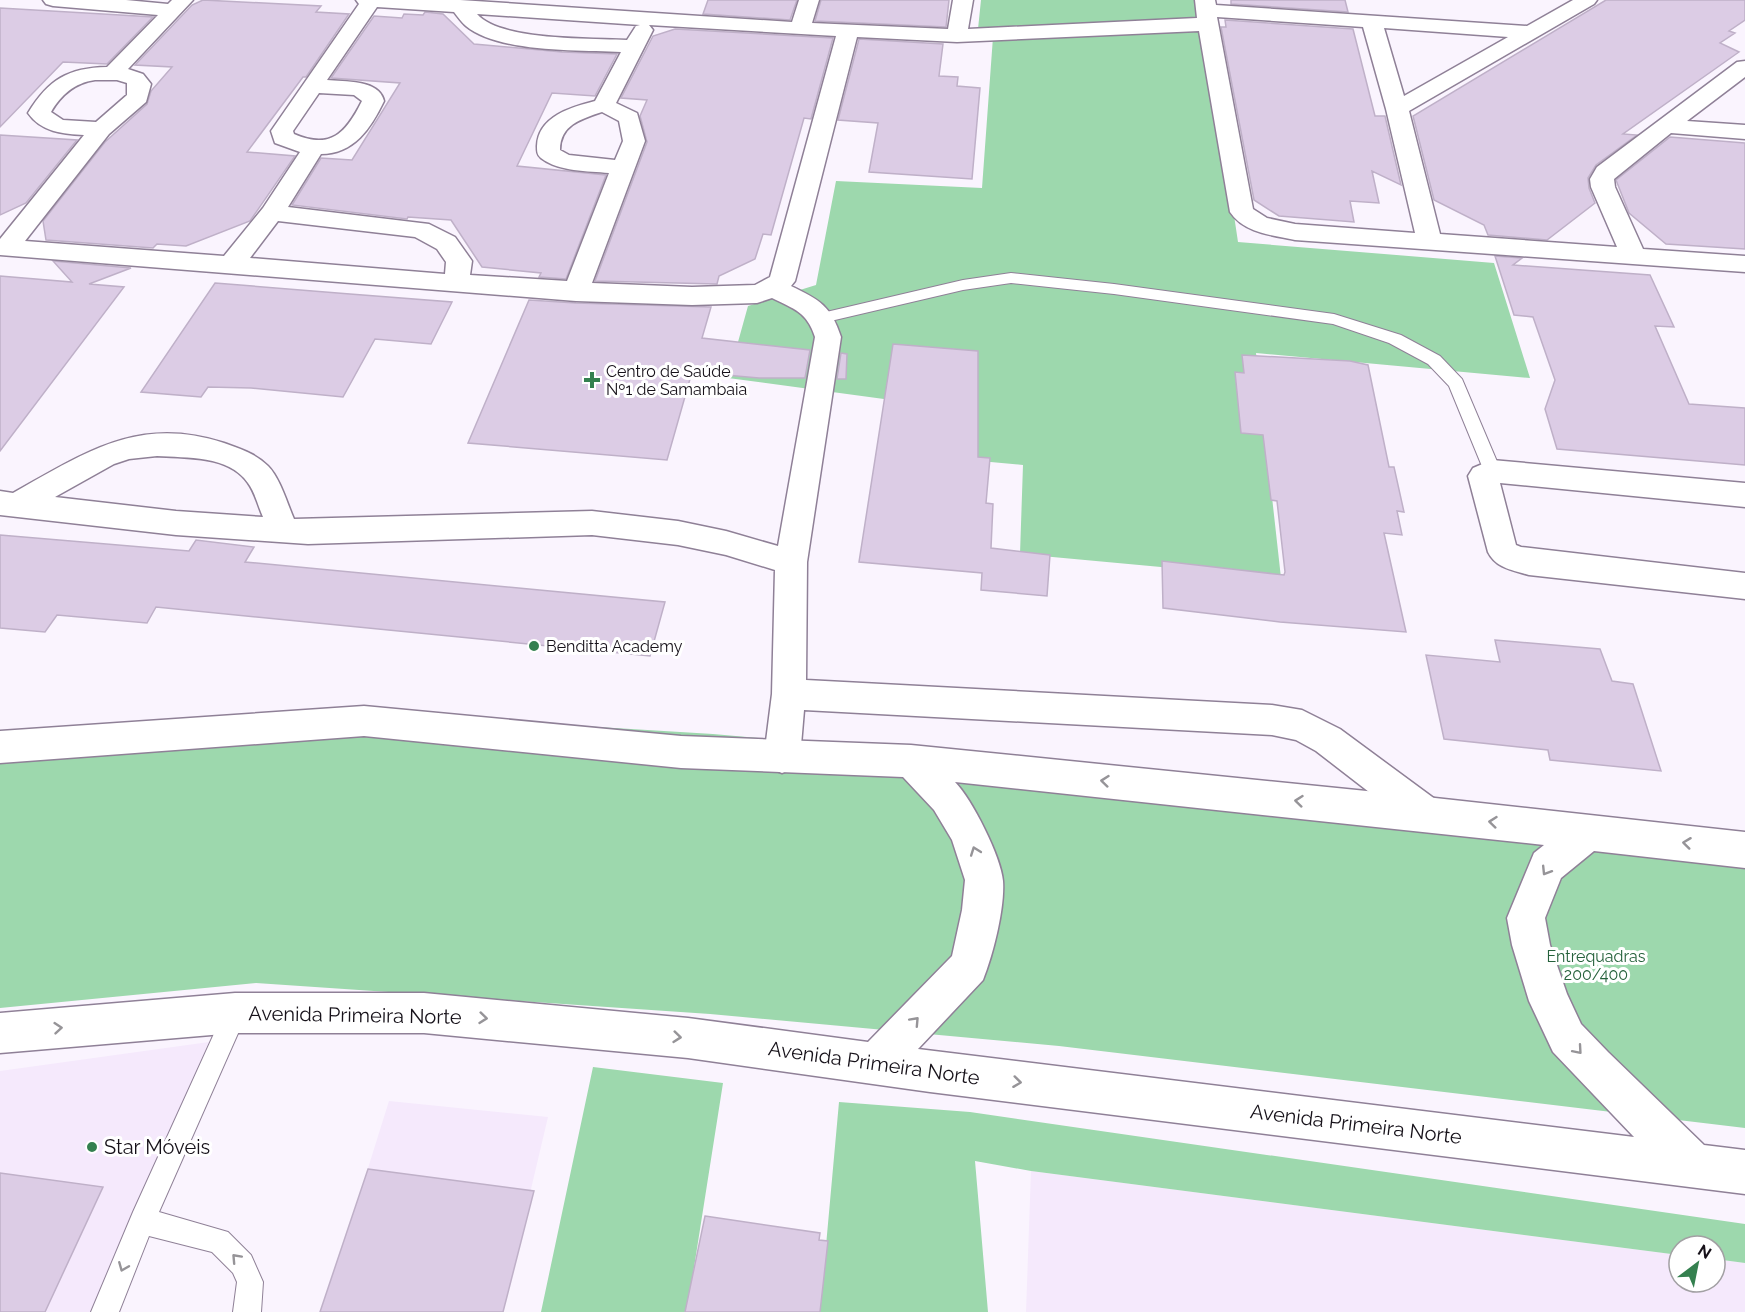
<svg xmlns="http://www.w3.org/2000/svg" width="1745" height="1312" font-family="Raleway,sans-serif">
	<rect width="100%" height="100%" fill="#faf4fe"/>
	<path fill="#f5e9fc" d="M209,1042L92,1312H0V1071Z
		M389,1101L548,1117L502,1312H323Z
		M1031,1171L1679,1255V1282H1715V1259L1745,1263V1312H1026Z"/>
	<path fill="#9dd8ad" d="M981,0H1202L1205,20L978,29Z
		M1206,28L1238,242L1494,263L1530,378L1256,353L1281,578L1020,554L1023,465L936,457L943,407L728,378L748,306L816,285L836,181L982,188L993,37Z
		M367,713L713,734L981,757L1745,836V1128L1059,1046L710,1014L256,983L0,1008V740Z
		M593,1067L723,1083L687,1312H541Z
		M839,1102L970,1112L1745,1224V1263L1715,1259V1246H1679V1255L1031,1171L975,1161L988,1312H820Z"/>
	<path fill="#dccce5" stroke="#bfb0c8" stroke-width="1.5" d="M203,0L321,6L316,12L349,14L306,77H303L247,152L295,156L250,221L186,246L157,244L153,248L46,240L43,221L105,142L147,104L151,91L172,67L135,65L192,5Z
		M708,0H797L790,20L703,14Z
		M821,0H949L946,27L815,21Z
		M1231,0H1345L1348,12L1231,4Z
		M1606,0H1745V20L1729,31L1735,33L1720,43L1739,52L1623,134L1637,135L1596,165L1588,178L1589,188L1595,203L1547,240L1488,235L1484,225L1434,200L1413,116Z
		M0,8L103,14L153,17L107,64L63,62L0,127Z
		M425,12L443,14L474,44L562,52L617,54L595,96L552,93L517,166L606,175L566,279L539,277L541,273L482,267L451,220L408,217L407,219L292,205L321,158L352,160L400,83L331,78L374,16L402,18L404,14L423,15Z
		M1225,20L1353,29L1375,116H1385L1401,185L1372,171L1379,203L1350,201L1354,222L1279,216L1254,200L1221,27H1226Z
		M675,29L833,38L811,119L804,118L771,235L763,234L755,259L719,276L717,284L595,281L647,142L640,116L647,100L621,98L653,36Z
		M859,39L943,44L939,76L958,77L957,86L980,88L972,179L869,172L878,123L838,120Z
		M0,135L77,140L26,203L0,215Z
		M1670,137L1745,143V249L1666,244L1629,213L1616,180Z
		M1495,256L1522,258L1513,265L1650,275L1674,327L1655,326L1689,404L1745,408V465L1557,449L1545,409L1555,380L1533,317L1514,315Z
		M53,261L131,268L89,284L124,287L0,451V276L72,282Z
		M215,283L350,294L452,302L431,344L375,339L343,397L251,388L208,387L201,397L141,392Z
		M529,300L576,303L711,307L702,338L810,350L805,378H759L692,372L667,460L468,443Z
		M893,344L978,351V457L990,458L986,503L993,504L991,548L1050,555L1047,596L981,590L982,573L859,562Z
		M841,353L847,354L846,379H837Z
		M1242,355L1350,361L1368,365L1389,467H1394L1404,512L1397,511L1402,535L1384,533L1406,632L1280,622L1163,608L1162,561L1284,575L1285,572L1277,501L1271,500L1263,435L1241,433L1235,372L1244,373Z
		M0,535L189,551L196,540L254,547L245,562L665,602L650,656L156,607L147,623L57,615L45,632L0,628Z
		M1495,640L1600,649L1612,681L1633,684L1661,771L1550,760L1548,750L1444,739L1426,655L1500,662Z
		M368,1169L534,1191L503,1312H320Z
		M0,1173L103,1187L45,1312H0Z
		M705,1216L820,1233L819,1240L828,1241L820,1312H685Z"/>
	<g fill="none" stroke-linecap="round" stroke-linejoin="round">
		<g stroke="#8f8097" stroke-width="2">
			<path id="service" d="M1011,273L1114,284L1334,314L1401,335L1440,356L1462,379L1501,471L1498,476L1492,478L1486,476L1449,386L1428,364L1389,343L1333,324L1114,294L1011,283L963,290L822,323L817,322L814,318L817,314L822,313L963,280Z
				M235,1001L243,1005L247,1013L159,1212L228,1232L251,1255L263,1282L261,1312H233L237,1282L233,1273L212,1252L149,1236L119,1312H91L133,1212L227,1005Z"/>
		</g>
		<g stroke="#8f8097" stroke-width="3">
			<path id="minor" d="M43,0H126L168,4L172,0H193L128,69L143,74L151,84L146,102L109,134L25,241L224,256L263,208L300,152L275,143L271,131L359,4L356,0H460L792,22L799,0H819L812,23L948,29L953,0H973L968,29L1197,18L1195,0H1215L1216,5L1527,26L1573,0H1597L1594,4L1409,111L1440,234L1617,247L1591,187L1590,179L1597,167L1737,62L1745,61V77L1687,121L1745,125V139L1671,133L1614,179L1615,187L1643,249L1745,256V272L1295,240C1272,235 1244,233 1230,212L1199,31L957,42L857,37L795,281L791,286C820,300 831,306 841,337L807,562L806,680L1272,705L1302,710L1340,729L1439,802L1444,814L1439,826L1426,831L1413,826L1316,751L1296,740L1272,735L804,710L800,757L794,768L782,773L770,768L764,757L772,694L775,570L726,555L678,545L592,535L308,544L176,535L0,515V491L13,493C85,453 138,415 224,443C240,449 255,453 268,466C280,478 287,503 294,519L592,511L678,521L726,531L778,546L815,337C807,312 794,309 772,298L757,303L692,305L576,301L0,255V239L84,135C63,134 41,132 28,113C49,79 68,68 107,67L158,15L53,6L46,4ZM377,7L454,12C458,17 462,23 466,26C499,53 579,50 621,52L595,101C572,107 538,116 537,146C537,151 537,155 541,158C559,172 588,171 609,173L567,281L470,275L472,261L455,237L429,224L288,207L321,154C354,154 371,128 384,101C379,79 344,82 327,80ZM477,14L640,25L636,26L627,40C592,38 500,41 477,14ZM1217,17L1363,27L1386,109L1415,233L1295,224L1267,218L1253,209ZM649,25L836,36L770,277L755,285L692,287L592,283L645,141L637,113L616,103L653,30ZM1384,28L1508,37L1404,96ZM95,80H117L127,83V95L96,122L63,120L51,112C61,95 74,83 95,80ZM319,93L354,95L362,101C346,133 331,150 294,134L293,131ZM602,112L619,121L623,141L615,160L569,155L560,150C560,125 581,119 602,112ZM278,221L415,237L437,249L446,262L445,274L250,258ZM157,456C186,458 229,455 248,483C255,492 258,506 263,517L176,511L55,497L114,464L129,459Z
				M1492,460L1745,483V507L1500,483L1516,545L1521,547L1745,573V599L1529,575C1512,570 1496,568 1488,552L1468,476L1473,468Z"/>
		</g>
		<g stroke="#8f8097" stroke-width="3">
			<path id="secondary" d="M364,706L681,736L911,745L1426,797L1745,832V868L1594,851L1561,878L1545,918L1550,945L1567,994L1581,1024L1608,1052L1704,1145L1745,1150V1194L930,1092L688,1058L424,1033H235L0,1053V1013L235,993H424L688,1018L868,1042L952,956L962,910L965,880L952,840L934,810L903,777L681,768L364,736L0,763V731ZM955,782L1544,845L1534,853L1507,918L1512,945L1529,1001L1553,1052L1634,1137L918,1049L983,980C993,955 1005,908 1003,881C1001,857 972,799 955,782Z"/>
		</g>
		<use href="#service" fill="#fff" fill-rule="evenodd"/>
		<use href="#minor" fill="#fff" fill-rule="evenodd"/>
		<use href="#secondary" fill="#fff" fill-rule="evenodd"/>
	</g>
	<defs><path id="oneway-chevron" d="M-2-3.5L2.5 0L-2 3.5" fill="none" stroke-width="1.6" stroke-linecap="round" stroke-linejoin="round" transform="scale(1.5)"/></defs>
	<g stroke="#969498">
		<use href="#oneway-chevron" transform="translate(1105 781) rotate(-174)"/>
		<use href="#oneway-chevron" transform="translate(1299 801) rotate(-174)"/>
		<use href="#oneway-chevron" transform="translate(1493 822) rotate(-174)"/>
		<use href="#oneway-chevron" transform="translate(1687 843) rotate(-173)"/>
		<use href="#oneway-chevron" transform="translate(975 851) rotate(-110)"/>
		<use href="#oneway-chevron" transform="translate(1546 871) rotate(122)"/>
		<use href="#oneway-chevron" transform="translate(483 1018) rotate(6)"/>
		<use href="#oneway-chevron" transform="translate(915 1021) rotate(-47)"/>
		<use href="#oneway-chevron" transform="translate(58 1028) rotate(-5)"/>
		<use href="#oneway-chevron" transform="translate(677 1037) rotate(6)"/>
		<use href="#oneway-chevron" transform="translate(1578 1050) rotate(49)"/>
		<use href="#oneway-chevron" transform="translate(1017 1082) rotate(7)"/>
		<use href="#oneway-chevron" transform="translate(236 1258) rotate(-133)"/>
		<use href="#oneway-chevron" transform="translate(123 1267) rotate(112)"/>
	</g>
	<g fill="#34804f" stroke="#fff" stroke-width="2">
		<path d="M589 371h6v6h6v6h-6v6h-6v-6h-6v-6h6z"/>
		<circle cx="534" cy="646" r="6"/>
		<circle cx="92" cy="1147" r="6"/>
	</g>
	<g text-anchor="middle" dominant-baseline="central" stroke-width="6" stroke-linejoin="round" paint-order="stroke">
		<g font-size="16" fill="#161119" stroke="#fff" text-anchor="start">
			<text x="606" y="371">Centro de Saúde<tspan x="606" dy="18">Nº1 de Samambaia</tspan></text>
			<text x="546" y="646">Benditta Academy</text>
		</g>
		<g font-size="16" fill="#25613b" stroke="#fff">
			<text x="1596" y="956">Entrequadras<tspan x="1596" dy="18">200/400</tspan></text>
		</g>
		<g font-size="20" fill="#161119" stroke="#fff">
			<text transform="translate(355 1015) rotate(1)">Avenida Primeira Norte</text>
			<text transform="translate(874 1063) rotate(8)">Avenida Primeira Norte</text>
			<text transform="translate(1356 1124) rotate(7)">Avenida Primeira Norte</text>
		</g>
		<g font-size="20" fill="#161119" stroke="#fff" text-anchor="start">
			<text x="104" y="1147">Star Móveis</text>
		</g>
	</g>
	<g transform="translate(1697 1264) rotate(32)"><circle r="28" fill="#ffffff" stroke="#a2a0a3" stroke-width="1.5"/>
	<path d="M0-4.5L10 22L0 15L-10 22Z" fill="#34804f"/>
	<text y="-9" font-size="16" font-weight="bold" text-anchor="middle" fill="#161119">N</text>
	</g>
</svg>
